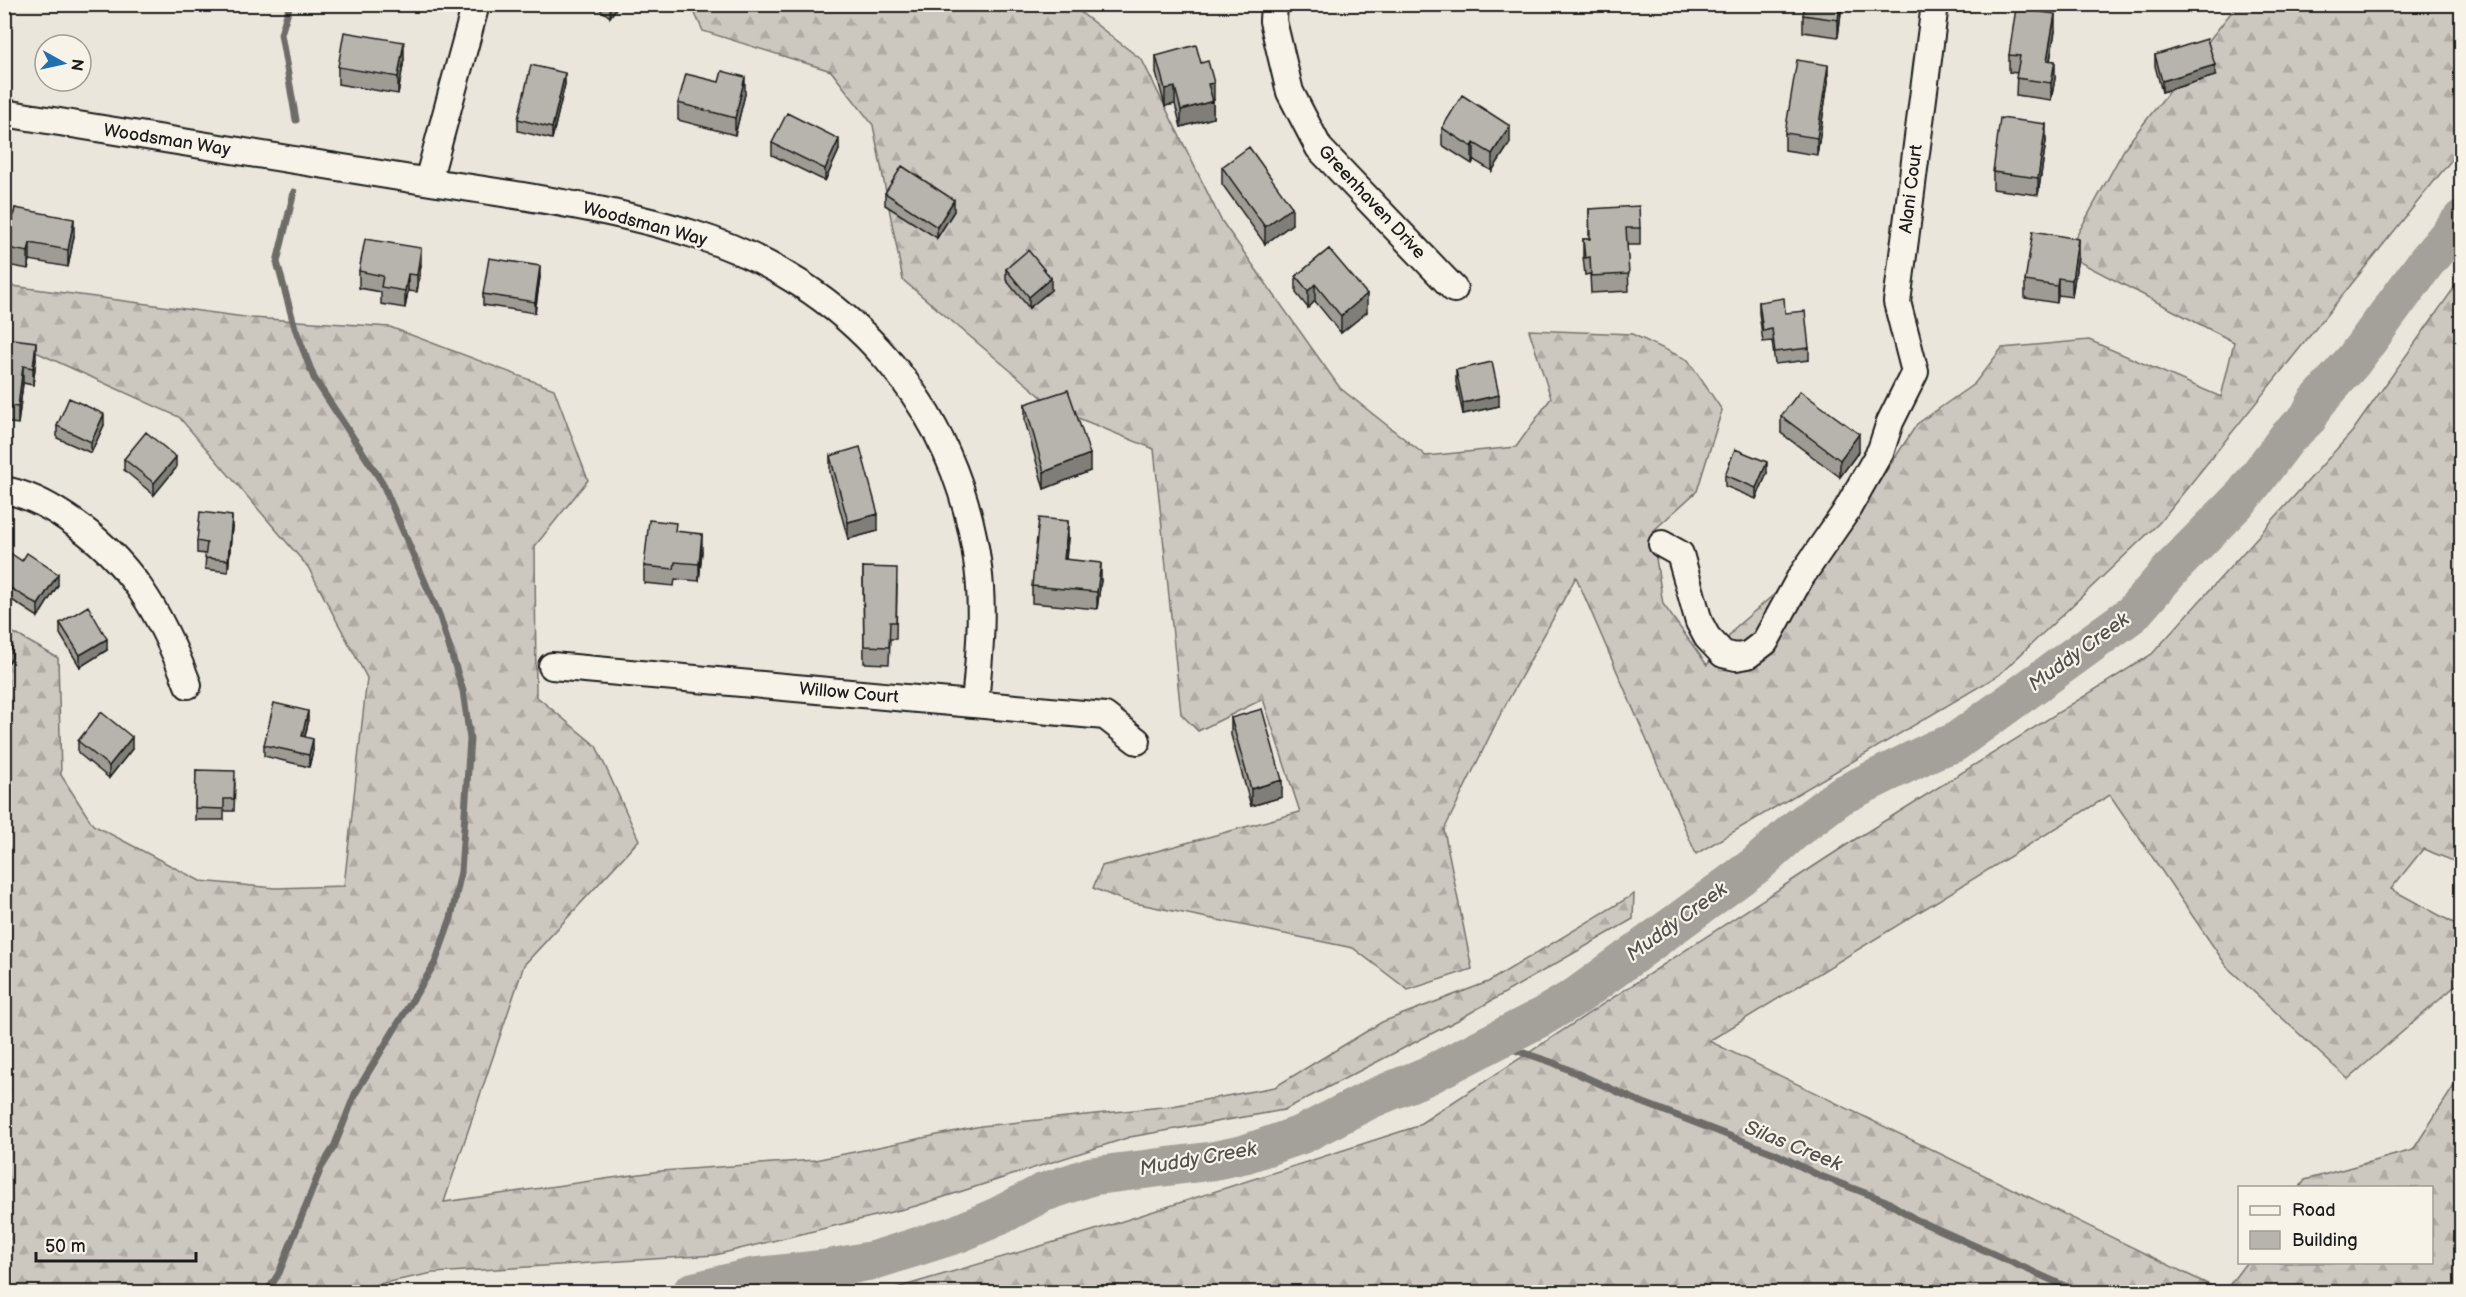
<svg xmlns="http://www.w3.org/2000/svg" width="2466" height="1297" font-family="'Balsamiq Sans',sans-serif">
	<defs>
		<pattern id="forest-firs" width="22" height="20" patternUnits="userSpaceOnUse" patternTransform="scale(1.5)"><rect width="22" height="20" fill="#ccc8c0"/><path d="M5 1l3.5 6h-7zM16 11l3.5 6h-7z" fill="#afaba4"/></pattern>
	</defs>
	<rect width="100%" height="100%" fill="#eae6dc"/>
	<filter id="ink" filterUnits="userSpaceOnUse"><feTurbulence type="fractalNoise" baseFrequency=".0167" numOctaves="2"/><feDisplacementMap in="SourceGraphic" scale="12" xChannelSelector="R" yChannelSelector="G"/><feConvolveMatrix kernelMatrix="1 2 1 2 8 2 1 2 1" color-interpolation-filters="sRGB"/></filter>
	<g filter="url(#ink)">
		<path fill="url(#forest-firs)" stroke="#74726e" stroke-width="1.5" d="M691,5H1071L1142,60L1221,220L1340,388L1426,456L1516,447L1551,398L1529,330L1632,334L1688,360L1722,410L1697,491L1652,532L1663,604L1707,665L1737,626L1845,534L1917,424L1974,384L2002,348L2089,340L2221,397L2234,342L2066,255L2126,146L2237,5H2461V148L2159,523L1999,675L1696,854L1576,577L1500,715L1444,830L1472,969L1408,990L1353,948L1125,901L1093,888L1102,866L1300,812L1263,699L1198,731L1181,714L1154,449L1056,409L903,280L873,125L831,71L703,31Z
			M2461,278V864L2423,849L2391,889L2461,927V981L2348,1079L2228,968L2110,795L1709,1041L2224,1292H883L1092,1231L1415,1127L1854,840L2152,654L2352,432Z
			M5,285L252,318L390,327L554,389L588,480L535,546L536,696L596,746L639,840L524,965L444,1202L661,1171L815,1160L981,1126L1172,1106L1275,1087L1382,1022L1488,982L1634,894L1633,919L1458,1020L1284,1110L1130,1137L916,1206L715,1255L433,1273L340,1292H5V628L58,658L61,775L93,825L200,881L275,888L344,886L367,678L308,567L179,417L5,338Z
			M2461,1075V1292H2224L2246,1263L2432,1262V1188L2300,1187L2305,1180L2413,1150Z"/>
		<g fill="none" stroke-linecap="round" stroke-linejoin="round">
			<path stroke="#6d6c68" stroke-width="7" d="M290,4L281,34L296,120
				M1491,1042L1554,1063L1636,1100L1774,1153L1818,1175L1886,1201L1915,1219L2078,1292
				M267,1292L279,1273L321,1168L334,1147L355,1094L435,963L451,918L461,872L470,739L463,691L440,617L382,482L314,378L295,328L277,262L294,192"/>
			<path stroke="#a3a19a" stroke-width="39" d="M692,1292L754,1277L826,1269L875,1260L957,1234L999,1216L1042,1193L1092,1176L1212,1161L1245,1154L1303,1134L1371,1099L1429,1075L1540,1018L1577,996L1756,865L1796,829L1840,796L1934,750L1954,743L2132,614L2175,565L2244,495L2287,438L2308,418L2316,403L2353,361L2427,261L2462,219"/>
			<g stroke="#1c1c1c" stroke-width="30">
				<path id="minor" d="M1274,4L1273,21L1290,92L1319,148L1454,289
					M4,113C138,134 271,157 405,178C501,193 600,205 693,234C848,282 958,406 978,567C984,612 979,659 975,704
					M428,181L476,4
					M4,490C27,494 48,505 67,518C131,560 161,614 188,685
					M1662,544L1680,554L1699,622L1707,637L1723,654L1736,657L1748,655L1765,642L1800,578L1845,513L1881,450L1890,422L1915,372L1897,302L1935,4
					M552,666L1105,716L1137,741"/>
			</g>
			<use href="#minor" stroke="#f7f3e8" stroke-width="26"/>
		</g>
		<path fill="#9d9b94" stroke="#1c1c1c" stroke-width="1.5" d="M593,4H619L610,17Z
			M1842,4L1838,37L1803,32V15Z
			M2055,31L2050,61L2055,78L2051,100L2016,95L2017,73L2009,72V55Z
			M2155,55L2215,76L2162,92L2155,66Z
			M1156,56L1201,63L1214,100H1213V118L1181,127L1175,104L1165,106L1156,73Z
			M404,59L398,94L338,84V67Z
			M1828,82L1817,155L1785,150V133Z
			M565,84L552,139L518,131V119Z
			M745,94L735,135L678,120V103Z
			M1442,128L1510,143L1492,171L1474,160L1472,164L1442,145Z
			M2046,141L2038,195L1993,189V172Z
			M772,143L839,150L825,181L772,155Z
			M1222,167L1292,224L1265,244L1222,184Z
			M885,193L954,211L937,238L885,205Z
			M15,208L74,236L68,267L30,260L28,269L7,265V248Z
			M1589,209L1640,228V245H1627L1629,291L1591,293L1590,274L1585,275L1583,256V239H1589Z
			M1329,249L1367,312L1341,333L1315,301L1308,308L1296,293V276Z
			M2078,256L2072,297L2058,295L2057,303L2025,298V281Z
			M421,265L417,292L408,291L405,308L381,304V292L359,288V271Z
			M1006,269L1051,290L1029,308L1006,280Z
			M540,277L535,313L483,305V294Z
			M1759,302L1785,313L1809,348V360L1775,364L1772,341L1763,342L1759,313Z
			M4,338L36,359L33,385L23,383L18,424L4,422Z
			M1456,370L1499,406L1463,414L1456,382Z
			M1025,404L1090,471L1044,489L1025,421Z
			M1781,416L1859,451L1840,477L1781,433Z
			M104,425L91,453L57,438V426Z
			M830,456L878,531L848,539L830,473Z
			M124,459L176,468L154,495L124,470Z
			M1767,473L1756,499L1725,486V475Z
			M232,527L228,572L205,569L206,554L197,553V541Z
			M676,532L702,551L699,581L675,579L674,586L644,583V566Z
			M1068,538L1066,560L1101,580L1097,609L1032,603V586Z
			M4,552L22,561L58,585L38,617L4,595Z
			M863,567L897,585L896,639H890L889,664L864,663Z
			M60,623L107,650L80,667L60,634Z
			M1231,718L1282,797L1251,806L1231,735Z
			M308,723L305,737L313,750L309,767L264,756V745Z
			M78,741L132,749L109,778L78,753Z
			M196,770L235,783L234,811H224V820H195Z"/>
		<path fill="#7f7e78" stroke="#1c1c1c" stroke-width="1.5" d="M610,4H619L610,17Z
			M1840,4H1842L1838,37V20Z
			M2055,14V31L2047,77V60Z
			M404,42V59L398,94V77Z
			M2055,61V78L2051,100V83Z
			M1828,65V82L1817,155V138Z
			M2215,65V76L2162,92V81Z
			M565,73V84L552,139V128Z
			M745,77V94L735,135V118Z
			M1214,83V100L1208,101V84Z
			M1175,87V104L1165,106V89Z
			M1213,101V118L1181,127V110Z
			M2046,124V141L2038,195V178Z
			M1510,126V143L1492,171V154Z
			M839,139V150L825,181V169Z
			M1474,143V160L1472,164V147Z
			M954,200V211L937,238V227Z
			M1292,207V224L1265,244V227Z
			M74,219V236L68,267V250Z
			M2078,239V256L2072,297V280Z
			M30,243V260L28,269V252Z
			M421,248V265L417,292V275Z
			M540,266V277L535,313V302Z
			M408,274V291L405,308V291Z
			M1051,278V290L1029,308V297Z
			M2058,278V295L2057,303V286Z
			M1315,284V301L1308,308V291Z
			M1367,294V312L1341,333V316Z
			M36,342V359L33,385V368Z
			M23,366V383L18,424V407Z
			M1499,395V406L1463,414V403Z
			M104,414V425L91,453V442Z
			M1859,434V451L1840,477V460Z
			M1090,454V471L1044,489V472Z
			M176,457V468L154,495V483Z
			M1767,462V473L1756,499V488Z
			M878,514V531L848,539V522Z
			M232,516V527L228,572V560Z
			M1068,521V538L1064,576V559Z
			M702,534V551L699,581V564Z
			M1101,563V580L1097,609V592Z
			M58,574V585L38,617V605Z
			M107,639V650L80,667V655Z
			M12,646V658L4,669V657Z
			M8,680V692L4,693V682Z
			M308,711V723L302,748V736Z
			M132,737V749L109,778V766Z
			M313,739V750L309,767V755Z
			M1282,780V797L1251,806V789Z"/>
		<path fill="#b6b4ac" stroke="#1c1c1c" stroke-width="1.5" d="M1805,4H1840L1838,20L1803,15Z
			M2016,8L2055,14L2047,60L2055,61L2051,83L2016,78L2020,56L2009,55Z
			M344,32L404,42L398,77L338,67Z
			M2207,39L2215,65L2162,81L2155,55Z
			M1196,45L1201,63L1208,61L1214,83L1208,84L1213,101L1181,110L1175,87L1165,89L1156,56Z
			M1797,60L1828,65L1817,138L1785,133Z
			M531,65L565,73L552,128L518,119Z
			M722,71L745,77L735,118L678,103L686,74L719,82Z
			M1462,95L1510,126L1492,154L1474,143L1472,147L1442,128Z
			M787,113L839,139L825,169L772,143Z
			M2000,118L2046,124L2038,178L1993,172Z
			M1249,147L1292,207L1265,227L1222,167Z
			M902,166L954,200L937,227L885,193Z
			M1639,206L1640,228H1626L1629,274L1591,276L1590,257L1585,258L1583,239H1590L1589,209Z
			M15,208L74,219L68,250L30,243L28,252L7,248Z
			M2033,231L2078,239L2072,280L2058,278L2057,286L2025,281Z
			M365,239L421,248L417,275L408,274L405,291L381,287L383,276L359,271Z
			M1329,249L1367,294L1341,316L1315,284L1308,291L1296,276Z
			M1028,250L1051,278L1029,297L1006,269Z
			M489,258L540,266L535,302L483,294Z
			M1784,298L1785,313L1805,311L1809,348L1775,352L1772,329L1763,331L1759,302Z
			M4,338L36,342L33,368L23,366L18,407L4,405Z
			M1492,362L1499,395L1463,403L1456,370Z
			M1068,390L1090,454L1044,472L1025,404Z
			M1800,391L1859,434L1840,460L1781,416Z
			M69,398L104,414L91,442L57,426Z
			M146,432L176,457L154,483L124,459Z
			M860,447L878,514L848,522L830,456Z
			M1735,449L1767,462L1756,488L1725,475Z
			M200,512L232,516L228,560L205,558L207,543L197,541Z
			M1039,518L1068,521L1064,559L1101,563L1097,592L1032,586Z
			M649,520L676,523L675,531L702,534L699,564L675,562L674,569L644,566Z
			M6,550L22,561L27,553L58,574L38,605L4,584V552Z
			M863,567L897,568L896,622H890L889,647L864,646Z
			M88,606L107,639L80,655L60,623Z
			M12,646L4,657V649Z
			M4,672L8,680L4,682Z
			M274,703L308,711L302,736L313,739L309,755L264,745Z
			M1262,709L1282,780L1251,789L1231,718Z
			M101,712L132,737L109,766L78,741Z
			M196,770L235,771L234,799H224V809L195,808Z"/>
	</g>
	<g text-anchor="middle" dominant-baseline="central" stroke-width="4.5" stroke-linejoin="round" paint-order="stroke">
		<g font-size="18" fill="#1c1c1c" stroke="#f7f3e8">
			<text transform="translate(167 140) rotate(9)">Woodsman Way</text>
			<text transform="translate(1911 189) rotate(-83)">Alani Court</text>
			<text transform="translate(1372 202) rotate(47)">Greenhaven Drive</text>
			<text transform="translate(645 224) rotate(15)">Woodsman Way</text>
			<text transform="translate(849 693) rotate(5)">Willow Court</text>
		</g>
		<g font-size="20" font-style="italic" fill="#52514e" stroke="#f7f3e8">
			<text transform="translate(2079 652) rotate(-36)">Muddy Creek</text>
			<text transform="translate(1677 922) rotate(-36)">Muddy Creek</text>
			<text transform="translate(1793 1146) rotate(22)">Silas Creek</text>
			<text transform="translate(1198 1159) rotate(-10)">Muddy Creek</text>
		</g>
	</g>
	<rect width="2466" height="1297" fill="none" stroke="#f7f3e8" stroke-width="24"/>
	<rect x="12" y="12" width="2442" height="1273" fill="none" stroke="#1c1c1c" stroke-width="2" filter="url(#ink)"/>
	<rect x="2238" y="1186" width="195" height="78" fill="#f7f3e8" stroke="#9f9d96" stroke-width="1.5"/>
	<rect x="2250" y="1206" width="30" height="9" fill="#f7f3e8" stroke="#9f9d96" stroke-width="1.5"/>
	<text x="2292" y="1216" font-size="18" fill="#1c1c1c">Road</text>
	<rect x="2250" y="1231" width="30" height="18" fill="#b6b4ac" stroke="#9f9d96" stroke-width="1.5"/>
	<text x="2292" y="1246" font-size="18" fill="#1c1c1c">Building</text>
	<g transform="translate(63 63) rotate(98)"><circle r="28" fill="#f7f3e8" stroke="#9f9d96" stroke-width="1.5"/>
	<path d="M0-4.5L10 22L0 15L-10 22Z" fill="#1f6fb2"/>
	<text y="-9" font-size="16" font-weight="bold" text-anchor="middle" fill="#1c1c1c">N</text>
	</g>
	<path d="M36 1252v9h160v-9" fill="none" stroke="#1c1c1c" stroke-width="3"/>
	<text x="45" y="1252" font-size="18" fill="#1c1c1c" stroke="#f7f3e8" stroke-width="4.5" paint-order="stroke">50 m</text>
</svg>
